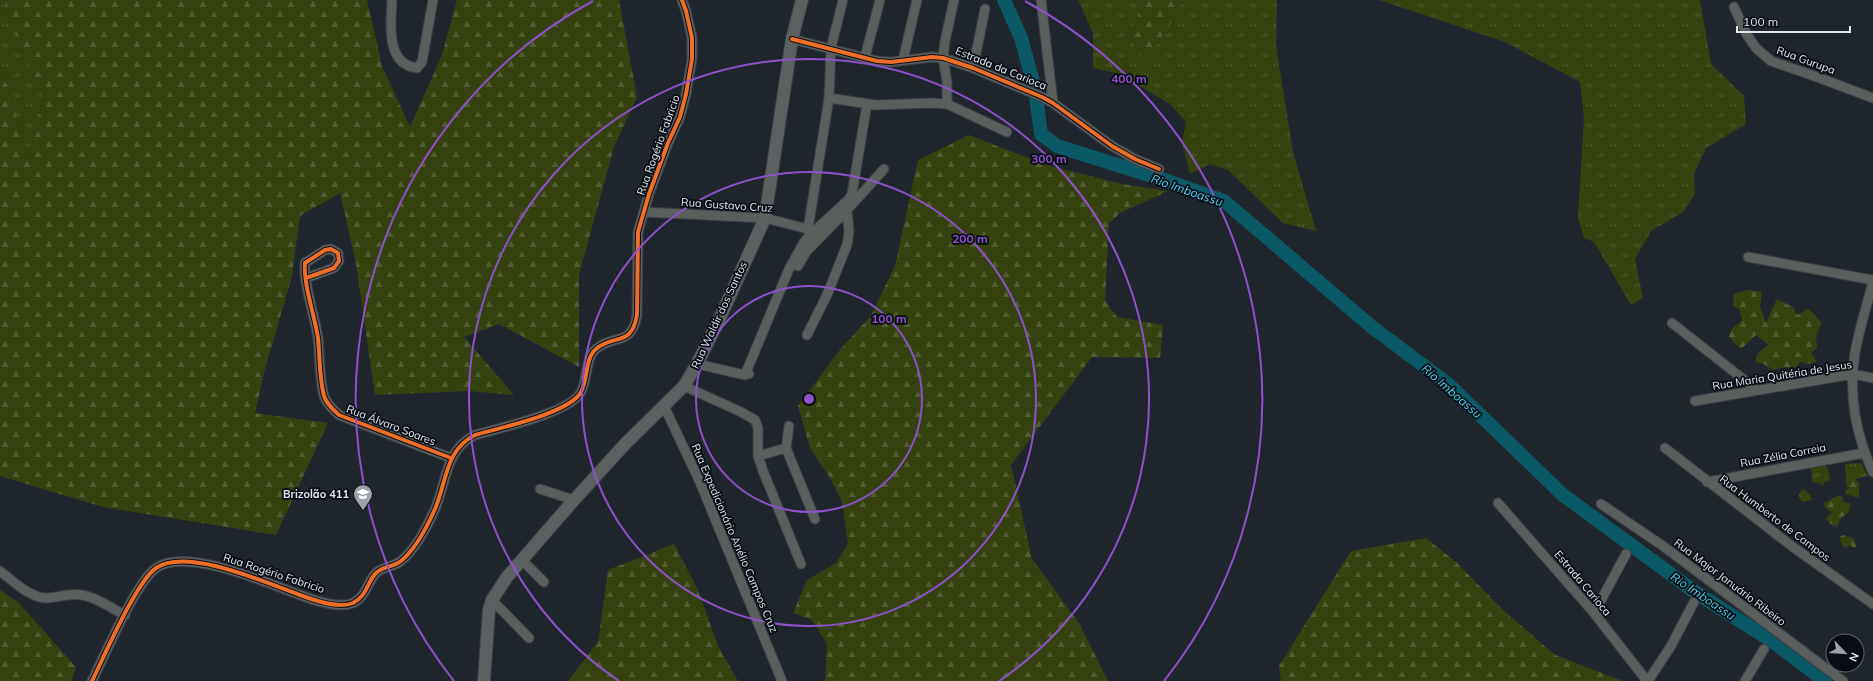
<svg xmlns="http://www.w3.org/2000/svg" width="1873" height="681" font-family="Mulish,sans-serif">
	<defs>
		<pattern id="grass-tufts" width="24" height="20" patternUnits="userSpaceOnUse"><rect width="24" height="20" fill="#354210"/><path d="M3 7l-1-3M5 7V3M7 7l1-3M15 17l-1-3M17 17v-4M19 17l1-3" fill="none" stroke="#525d33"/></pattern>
		<pattern id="forest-firs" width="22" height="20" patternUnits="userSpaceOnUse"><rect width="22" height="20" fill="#354210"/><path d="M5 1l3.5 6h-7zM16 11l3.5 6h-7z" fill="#525d33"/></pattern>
	</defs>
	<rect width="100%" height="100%" fill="#1f252c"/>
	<path fill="url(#grass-tufts)" d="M0,0H5L8,18L44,97L27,162L17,116L0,63Z
		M1078,0H1144L1130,34L1143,63L1170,25L1183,0H1277L1276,46L1293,152L1316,231L1283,223L1228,170L1210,164L1190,174L1182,143L1186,122L1171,105L1121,74L1093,68V33Z
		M1379,0H1700L1711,64L1744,96L1746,124L1706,148L1694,174L1695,194L1683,212L1651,231L1635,259L1643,298L1631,305L1594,242L1584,238L1578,218L1584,119L1580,82L1505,42Z
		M1861,463L1868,476L1846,481L1845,464Z
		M1824,464L1828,469L1830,480L1825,482L1822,486L1820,483L1812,482V472L1810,467H1820Z"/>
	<path fill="url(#forest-firs)" d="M5,0H367L382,66L410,127L442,55L457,0H619L637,97L614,147L579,275V367L499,324L464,337L514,395L470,391L375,395L356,264L340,193L300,216L292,276L265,369L255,413L328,423L276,535L103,507L0,476V63L17,116L27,161L44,97L8,18Z
		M1144,0H1183L1170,25L1143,63L1130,34Z
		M969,135L1046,165L1122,184L1168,191L1120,213L1109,223L1105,300L1117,317L1163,325L1160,358L1092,357L1011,465L1032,559L1079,623L1108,681H825L827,644L812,620L793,613L807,580L836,563L848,544L842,502L830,478L810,448L798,406L842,347L870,317L895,266L918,160Z
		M1748,290L1762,292L1760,307L1766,323L1777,299L1793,307L1797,315L1808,309C1814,312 1816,318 1822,322L1816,336L1817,348L1811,353L1817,362L1808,364L1801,362L1795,368L1784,367L1774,370L1762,363H1756C1755,353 1761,350 1769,345L1756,335L1741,349L1729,337L1731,330L1742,320L1739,309L1733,306L1734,294Z
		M1853,477L1859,483V498L1846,494L1845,491L1848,489L1846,483L1848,478Z
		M1803,489L1810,494L1812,500L1802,502L1799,496L1800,492Z
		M1837,496L1843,497L1842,501L1851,504L1848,513L1841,518L1837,527L1829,523L1826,518L1832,513L1825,507L1824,503Z
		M1843,535L1853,538L1857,547L1854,548L1850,545L1848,547L1844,548L1839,537Z
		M1426,538L1456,562L1503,610L1555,655L1623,681H1281L1279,666L1351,551Z
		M674,544L698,590L718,646L738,681H568L598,642L608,570Z
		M0,590L18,602L76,667L71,681H0Z"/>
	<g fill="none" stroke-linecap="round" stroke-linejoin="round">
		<path stroke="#0b5866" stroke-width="14" d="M1004,0L1021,38L1035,89L1041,134L1057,146L1165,180L1224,201L1372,327L1448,384L1563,495L1695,592L1772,641L1825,681"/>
		<g stroke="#3b4047" stroke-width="11">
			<path id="street" d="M392,0C391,23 385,64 417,68L422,62L433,0
				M1041,0L1053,103
				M1734,7L1747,35L1756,48L1771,61L1817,77L1873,98
				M792,39L877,61L891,62L932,57L943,58L973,68L1042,97L1053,103L1112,146L1135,159L1159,169
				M865,57L880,0
				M903,60L917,0
				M973,68L985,9
				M829,98L876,105L930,103L947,104L1007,132
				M947,104V82L943,58L945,41L954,0
				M644,212L765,218L808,229
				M814,238L810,235L849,199L852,194L867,104
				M1748,257L1873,280
				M798,266L806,252L847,210L884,169
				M306,278L334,268L339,261L338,253L331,249L325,250L305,263C303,283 315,317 318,338C320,357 319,377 324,396C327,405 333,409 339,415L451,458
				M1873,282C1867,305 1859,329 1855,353C1848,394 1856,436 1873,472
				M1672,323L1757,390
				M807,335L827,295L847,245L849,232L847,210
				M697,364L745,375L749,374
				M745,375L789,269L804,242L810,235L808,229L829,98L831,48L843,0
				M684,386L741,412L755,420L758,428V456L763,471L801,564
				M1695,401L1853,374L1873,378
				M664,406L699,480L782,681
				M789,426L786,448L815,519
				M1665,448L1793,547L1873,604
				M758,456L786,448
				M1707,482L1864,453
				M540,489L574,500
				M1498,503L1594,613L1647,681
				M1601,504L1663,546L1843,681
				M522,560L544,582
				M0,571C13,581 31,599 48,598C59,597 71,593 82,595C97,597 112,609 125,615
				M492,600L529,638
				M1594,613L1626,554
				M92,681C104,657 136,582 156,568C187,547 267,583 300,595C313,600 339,609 353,603C367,596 367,582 376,573C383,566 394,567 401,561C416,549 427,527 435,509C447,481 445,450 475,435C499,428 570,413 581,392C588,379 585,358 596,349C615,333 631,348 637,315L638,232L649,194L668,143L680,117L686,94L692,59V38L686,11L682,0
				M1648,681L1671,646L1694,602
				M1745,681L1764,649"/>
		</g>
		<g stroke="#3b4047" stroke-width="14">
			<path id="secondary" d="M484,681L489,610L492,600L507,577L574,500L626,443L684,386L697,364L720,318L765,218L792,39L802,0"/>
		</g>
		<use href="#street" stroke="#5a5e5d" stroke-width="9"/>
		<use href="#secondary" stroke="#5c6061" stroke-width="12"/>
		<g stroke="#080d13" stroke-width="6">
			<path id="cycleway" d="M792,39L877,61L891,62L932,57L943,58L973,68L1042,97L1053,103L1112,146L1135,159L1159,169
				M306,278L334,268L339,261L338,253L331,249L325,250L305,263C303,283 315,317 318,338C320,357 319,377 324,396C327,405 333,409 339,415L451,458
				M92,681C104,657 136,582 156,568C187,547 267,583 300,595C313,600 339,609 353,603C367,596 367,582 376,573C383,566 394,567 401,561C416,549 427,527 435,509C447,481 445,450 475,435C499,428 570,413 581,392C588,379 585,358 596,349C615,333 631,348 637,315L638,232L649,194L668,143L680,117L686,94L692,59V38L686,11L682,0"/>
		</g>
		<use href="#cycleway" stroke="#ee6e29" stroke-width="4"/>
	</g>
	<g fill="none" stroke="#8f51c9" stroke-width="2">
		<circle cx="809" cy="399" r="113"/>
		<circle cx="809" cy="399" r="227"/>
		<path d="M619 681A340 340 0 1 1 999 681"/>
		<path d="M454 681A453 453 0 0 1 593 1M1025 1A453 453 0 0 1 1164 681"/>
	</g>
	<defs>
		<g id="school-pin" transform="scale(1)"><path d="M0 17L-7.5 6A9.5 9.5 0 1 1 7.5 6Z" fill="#9ca3ab" stroke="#080d13"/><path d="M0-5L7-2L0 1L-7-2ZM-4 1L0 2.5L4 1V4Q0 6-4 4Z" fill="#fff"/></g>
	</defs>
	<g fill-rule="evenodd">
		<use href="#school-pin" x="363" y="494"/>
	</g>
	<g text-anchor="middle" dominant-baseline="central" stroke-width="3.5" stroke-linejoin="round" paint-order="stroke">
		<g font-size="11" fill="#dfe7f0" stroke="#080d13">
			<text transform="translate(1806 60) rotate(20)">Rua Gurupa</text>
			<text transform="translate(1001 68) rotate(22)">Estrada da Carioca</text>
			<text transform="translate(658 145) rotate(-70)">Rua Rogério Fabricio</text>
			<text transform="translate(727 205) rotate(4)">Rua Gustavo Cruz</text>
			<text transform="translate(719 315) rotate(-65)">Rua Waldir dos Santos</text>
			<text transform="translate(1782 375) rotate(-9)">Rua Maria Quitéria de Jesus</text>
			<text transform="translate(391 425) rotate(21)">Rua Álvaro Soares</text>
			<text transform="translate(1783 455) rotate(-11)">Rua Zélia Correia</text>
			<text transform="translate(1775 518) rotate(37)">Rua Humberto de Campos</text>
			<text transform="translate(735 538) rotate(67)">Rua Expedicionário Anélio Campos Cruz</text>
			<text transform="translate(274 573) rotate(18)">Rua Rogério Fabricio</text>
			<text transform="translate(1730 582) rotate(37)">Rua Major Januário Ribeiro</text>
			<text transform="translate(1583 583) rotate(50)">Estrada Carioca</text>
		</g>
		<g font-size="11" font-weight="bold" fill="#dfe7f0" stroke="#080d13" text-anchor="end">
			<text x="349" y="494">Brizolão 411</text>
		</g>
		<g font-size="12" font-style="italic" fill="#49d5f3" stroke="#080d13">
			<text transform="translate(1187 190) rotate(19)">Rio Imboassu</text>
			<text transform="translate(1452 391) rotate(41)">Rio Imboassu</text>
			<text transform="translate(1703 596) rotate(34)">Rio Imboassu</text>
		</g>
	</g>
	<circle cx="809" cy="399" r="6" fill="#8f51c9" stroke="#080d13" stroke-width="2"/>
	<g font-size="12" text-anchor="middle" font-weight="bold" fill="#8f51c9" stroke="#080d13" stroke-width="3.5" stroke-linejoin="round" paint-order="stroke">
		<text x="1129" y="83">400 m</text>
		<text x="1049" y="163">300 m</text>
		<text x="970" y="243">200 m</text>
		<text x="889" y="323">100 m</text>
	</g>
	<g transform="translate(1845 653) rotate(115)"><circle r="19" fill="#080d13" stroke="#5e646b"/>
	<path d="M0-3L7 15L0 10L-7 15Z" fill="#9ca3ab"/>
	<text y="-6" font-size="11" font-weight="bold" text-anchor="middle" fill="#dfe7f0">N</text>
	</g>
	<path d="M1737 26v6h113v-6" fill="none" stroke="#dfe7f0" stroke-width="2"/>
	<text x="1743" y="26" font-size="12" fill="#dfe7f0" stroke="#080d13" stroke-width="3" paint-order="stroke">100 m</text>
</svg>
